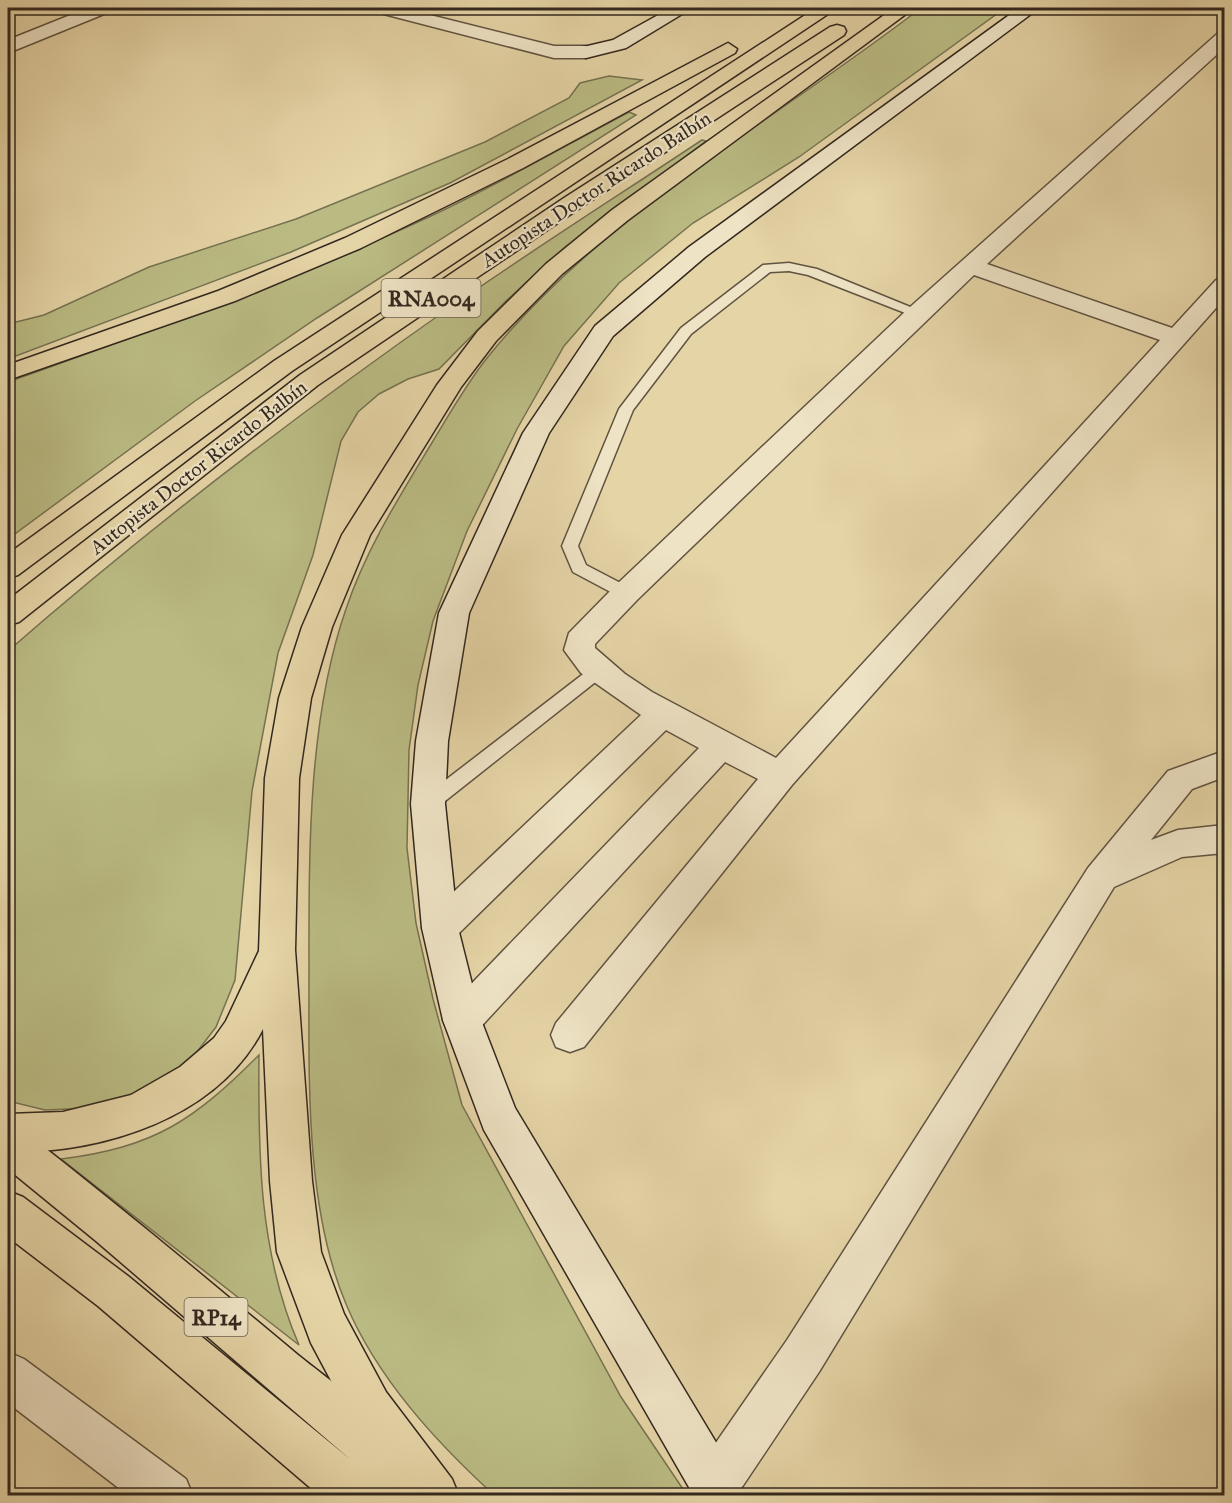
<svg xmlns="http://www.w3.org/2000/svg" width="1232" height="1503" font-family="'IM FELL Great Primer',serif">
	<rect width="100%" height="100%" fill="#e5d4a6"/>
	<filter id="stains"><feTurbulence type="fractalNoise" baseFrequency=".00333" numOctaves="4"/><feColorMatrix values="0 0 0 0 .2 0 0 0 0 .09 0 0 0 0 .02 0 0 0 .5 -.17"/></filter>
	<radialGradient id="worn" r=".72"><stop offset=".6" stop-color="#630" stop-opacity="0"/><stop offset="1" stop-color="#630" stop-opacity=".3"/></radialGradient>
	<path fill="#babb83" stroke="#767251" stroke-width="1.5" d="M921,8H1005L799,157L693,223L619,283L564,346L517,429L467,531L433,621L418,685L409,750L407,848L416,923L433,999L462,1105L621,1397L687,1495H494C436,1442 377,1378 346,1304C305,1207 309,1079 309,975C309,857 307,721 346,609C366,549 401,494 433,441C450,413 467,383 487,358C605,212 774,121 921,8Z
		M609,76L642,80L450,183L291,252L8,359V324L44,315L149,267L296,219L485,142L569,98L580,83Z
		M629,112L636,115L317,318L195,401L8,539V382C150,331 293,280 431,216C499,184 563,147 629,112Z
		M702,140L706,141L565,247L506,301L439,369L408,379L379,394L358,412L341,441L313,555L278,653L252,791L235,980L216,1027L190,1061L145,1091L93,1108L45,1110L8,1101V651C149,528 299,413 452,306C534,249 619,195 702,140Z
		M259,1055C258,1155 259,1253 299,1345L61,1159C155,1147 193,1121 259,1055Z"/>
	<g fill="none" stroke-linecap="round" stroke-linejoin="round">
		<g stroke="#605341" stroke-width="3">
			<path id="lane" d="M789,263L817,269L925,313L918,317L913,316L808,275L789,271L770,272L691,334L633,410L578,546L586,565L632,589L634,593L632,597H620L573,572L562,546L619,409L681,328L763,265Z
				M597,666L606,672L603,676L435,809L428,811L421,809L419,804L421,799L591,668Z"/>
		</g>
		<g stroke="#605341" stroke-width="3">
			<path id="street" d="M88,8H112L109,12L8,53V40Z
				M373,8H402L554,46H586L595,52L586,58H554L376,12Z
				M1224,32V48L987,264L1172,328L1216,280L1224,278V299L792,785L584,1047L570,1052L556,1047L551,1035L556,1023L758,779L725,762L476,1032L462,1037L448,1032L443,1020L448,1008L699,748L666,730L453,939L440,943L427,939L422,928L427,917L641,715L581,673L564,650L569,633L615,586L909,308L1217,34ZM974,275L1160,340L776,758L652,692L625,674L595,648V644L637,600Z
				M1224,751V777L1192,789L1151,840L1178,830L1224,825V853L1182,857L1114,887L819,1372L736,1496H694L690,1487L697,1470L787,1340L1088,868L1168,771Z
				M8,1352L24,1359L186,1479L193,1496H129L8,1403Z"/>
		</g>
		<g stroke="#33281f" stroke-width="3">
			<path id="secondary" d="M671,8H692L626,48L586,58L577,52L579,48L613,40Z
				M1019,8H1039L705,257L613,336L549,433L469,613L448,741L445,804L458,928L481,1020L515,1108L738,1479L745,1496H694L484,1130L443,1020L422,928L411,804L416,741L439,613L523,433L595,326L689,247Z"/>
		</g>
		<g stroke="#33281f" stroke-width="3">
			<path id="primary" d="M8,1125L22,1130C116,1203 207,1279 298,1355C335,1385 407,1434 425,1477L418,1494L320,1496L98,1306L8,1237V1191L23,1197L128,1276L351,1460L96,1241L8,1169Z"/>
		</g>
		<g stroke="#33281f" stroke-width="3">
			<path id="highway" d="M816,8H837L292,371L18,575L8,578V554L274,361Z
				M894,8H914L628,220L562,274L496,341L461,387L370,535L332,627L311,698L299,778L295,950L312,1181L321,1252L344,1314L386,1392L452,1479L459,1496H405L354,1424L311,1343L277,1252L270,1181L263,1029C217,1119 102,1153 8,1152V1114L63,1112L131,1095L180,1067L214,1038L226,1021L259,951L265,778L279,698L302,627L342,535L437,385L478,331L546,264L612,210Z
				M837,25L844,27L846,31L844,35L580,208L318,385L19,622L8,625V600L300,375L564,198L830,27Z
				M728,43L737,49L735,53L523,168L361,248L235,301L8,380V365L218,291L345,238L508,159Z"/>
		</g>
		<use href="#lane" fill="#eee3c5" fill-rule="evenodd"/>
		<use href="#street" fill="#eee3c5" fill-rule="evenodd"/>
		<use href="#secondary" fill="#eee3c5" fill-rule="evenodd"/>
		<use href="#primary" fill="#e5d4a6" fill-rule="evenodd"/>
		<use href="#highway" fill="#e5d4a6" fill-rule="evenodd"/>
	</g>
	<g text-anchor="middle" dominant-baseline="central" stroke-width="4.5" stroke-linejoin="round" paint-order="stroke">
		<g font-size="20" fill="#33281f" stroke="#eee3c5">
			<text transform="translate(596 189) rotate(-33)">Autopista Doctor Ricardo Balbín</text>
			<text transform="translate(198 467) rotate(-38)">Autopista Doctor Ricardo Balbín</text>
		</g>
		<g fill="#eee3c5" stroke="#6b6051" stroke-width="1.5">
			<rect x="381.5" y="279" width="99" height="38" rx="4.5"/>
			<rect x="184.5" y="1298" width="63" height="38" rx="4.5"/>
		</g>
		<g font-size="22" font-weight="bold" fill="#33281f">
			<text x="431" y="298">RNA004</text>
			<text x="216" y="1317">RP14</text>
		</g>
	</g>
	<rect width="1232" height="1503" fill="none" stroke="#e5d4a6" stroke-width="30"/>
	<rect x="9" y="9" width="1214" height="1485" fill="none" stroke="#33281f" stroke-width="3"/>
	<rect x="15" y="15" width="1202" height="1473" fill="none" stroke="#33281f" stroke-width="1.5"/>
	<rect width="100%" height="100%" filter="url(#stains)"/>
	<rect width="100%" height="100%" fill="url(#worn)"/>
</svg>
